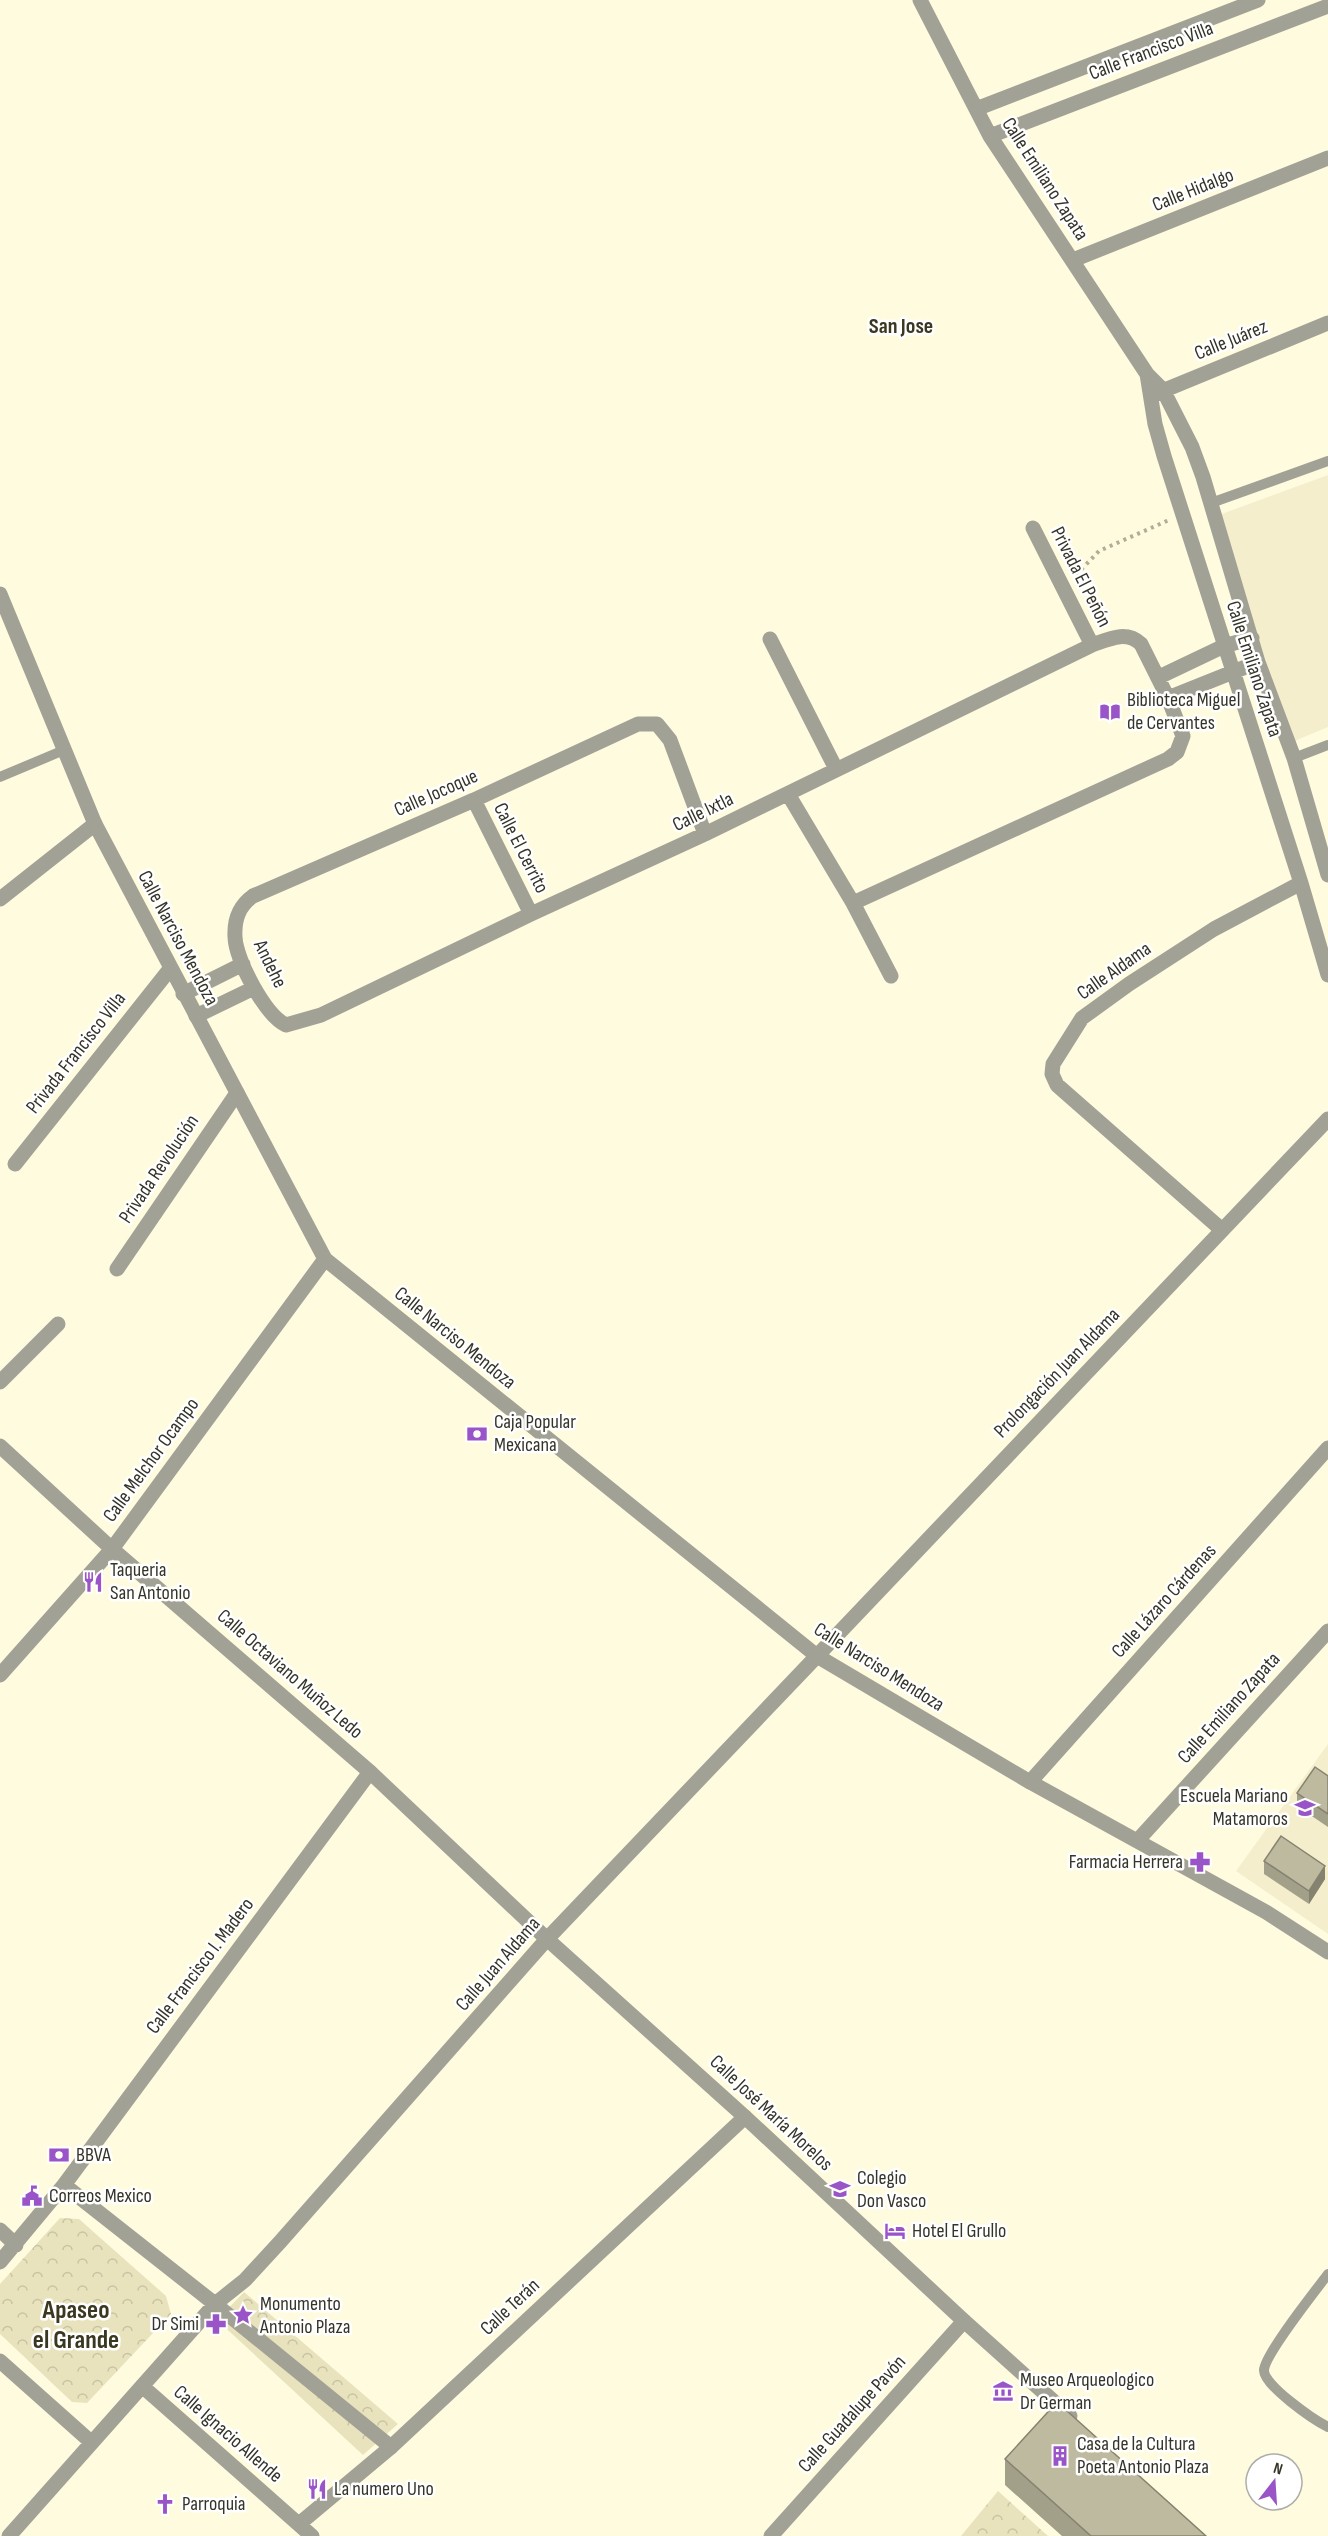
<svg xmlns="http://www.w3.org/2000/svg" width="1328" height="2536" font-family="'Sofia Sans Condensed',sans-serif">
	<defs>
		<pattern id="park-crowns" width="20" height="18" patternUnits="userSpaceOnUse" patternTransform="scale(1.5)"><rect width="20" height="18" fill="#e9e3bd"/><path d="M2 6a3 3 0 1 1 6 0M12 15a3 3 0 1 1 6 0" fill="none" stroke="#c8c3a2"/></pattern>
	</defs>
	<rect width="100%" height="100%" fill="#fffbdf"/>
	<path fill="#f4eecc" d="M1328,475V727L1292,742L1219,515Z
		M1328,1744V1934L1236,1871Z"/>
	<path fill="url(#park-crowns)" d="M60,2218L79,2219L166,2296L171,2314L87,2403L72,2402L0,2334V2284Z
		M244,2292L398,2424L363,2455L217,2320Z
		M998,2491L1048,2536H961Z"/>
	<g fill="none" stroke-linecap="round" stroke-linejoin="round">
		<path stroke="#b0ad98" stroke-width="4" stroke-dasharray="3 4.5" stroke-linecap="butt" d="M1076,575L1099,551L1169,520"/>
		<path stroke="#a2a195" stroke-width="10" d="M1211,503L1328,461
			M1294,758L1328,745
			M0,777L64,750
			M1328,2274C1316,2290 1265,2354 1264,2370C1263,2385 1314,2420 1328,2427"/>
		<path stroke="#a2a195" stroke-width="15" d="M215,2304L391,2447"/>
		<path stroke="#a2a195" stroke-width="15" d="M920,0L990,136L1147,374L1163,390L1192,447L1203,477L1258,662L1294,758L1328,875
			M976,109L1258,0
			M990,136L1328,6
			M1073,260L1328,158
			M1147,374L1155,424L1164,456L1301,883L1328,975
			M1155,394L1328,323
			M1033,528L1092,645
			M0,594L95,824
			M770,639L836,769
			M1159,677L1224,646L1252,638
			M1168,698L1258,662
			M788,794L853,903L891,976
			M474,800L531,914
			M705,834L670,740L657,724H638L474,800L253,896C239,906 234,919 235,937C236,960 265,1015 286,1025L321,1015L531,914L705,834L1092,645C1109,639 1126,630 1141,644L1168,698L1183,736L1177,752L1168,759L853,903
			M183,994L243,964
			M196,1016L254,988
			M15,1164L170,969
			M1222,1230L1057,1085L1052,1074L1053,1064L1082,1018L1129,984L1214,929L1301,883
			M117,1269L237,1093
			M0,1382L58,1324
			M1030,1782L1328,1448
			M1138,1840L1328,1631
			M64,2185L215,2304
			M0,2230L16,2245
			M0,2262L64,2185L370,1772
			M0,2361L91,2442
			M142,2386L312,2536
			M299,2524L391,2447L745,2117
			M9,2536L215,2304L245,2280L280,2242L547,1939L817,1656
			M771,2536L964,2321"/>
		<path stroke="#a2a195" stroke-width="15" d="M0,899L95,824L325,1259L817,1656L1030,1782L1266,1912L1328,1952
			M0,1446L112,1549L370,1772L547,1939L745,2117L964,2321L1070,2416
			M817,1656L1328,1119
			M0,1675L112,1549L325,1259"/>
	</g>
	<path fill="#a3a08a" d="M1328,1776V1827L1297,1806V1793Z
		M1264,1861L1325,1879L1309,1904L1264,1874Z
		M1005,2459L1206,2536H1062L1005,2485Z"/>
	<path fill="#858270" d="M1325,1866V1879L1309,1904V1891Z"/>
	<path fill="#bebaa0" stroke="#858270" stroke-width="1.5" d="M1315,1767L1328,1776V1814L1297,1793Z
		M1281,1836L1325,1866L1309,1891L1264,1861Z
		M1057,2402L1206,2536H1091L1005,2459Z"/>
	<defs>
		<g id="library-bare" transform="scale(1.62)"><path d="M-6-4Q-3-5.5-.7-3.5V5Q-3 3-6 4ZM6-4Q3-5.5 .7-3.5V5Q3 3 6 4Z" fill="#9954c8" stroke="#fff" stroke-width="2.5" paint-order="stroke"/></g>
		<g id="bank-bare" transform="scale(1.62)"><path d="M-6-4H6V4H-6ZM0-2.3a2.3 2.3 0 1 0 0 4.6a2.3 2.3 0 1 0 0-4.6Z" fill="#9954c8" stroke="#fff" stroke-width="2.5" paint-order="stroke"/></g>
		<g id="restaurant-bare" transform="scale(1.62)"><path d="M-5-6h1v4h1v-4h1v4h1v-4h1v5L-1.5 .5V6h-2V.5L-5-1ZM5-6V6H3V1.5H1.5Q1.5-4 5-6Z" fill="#9954c8" stroke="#fff" stroke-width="2.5" paint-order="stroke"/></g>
		<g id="school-bare" transform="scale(1.62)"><path d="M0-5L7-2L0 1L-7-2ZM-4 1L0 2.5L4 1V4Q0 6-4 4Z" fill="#9954c8" stroke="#fff" stroke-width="2.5" paint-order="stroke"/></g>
		<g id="pharmacy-bare" transform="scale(1.62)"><path d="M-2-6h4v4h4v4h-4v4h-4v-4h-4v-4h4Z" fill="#9954c8" stroke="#fff" stroke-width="2.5" paint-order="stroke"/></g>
		<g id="civic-bare" transform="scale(1.62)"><path d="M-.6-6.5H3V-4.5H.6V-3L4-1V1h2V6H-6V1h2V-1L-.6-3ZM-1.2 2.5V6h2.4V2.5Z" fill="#9954c8" stroke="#fff" stroke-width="2.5" paint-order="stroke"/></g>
		<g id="hotel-bare" transform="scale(1.62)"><path d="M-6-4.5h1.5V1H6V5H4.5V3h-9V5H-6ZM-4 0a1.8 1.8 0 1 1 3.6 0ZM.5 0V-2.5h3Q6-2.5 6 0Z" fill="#9954c8" stroke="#fff" stroke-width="2.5" paint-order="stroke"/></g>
		<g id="sight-bare" transform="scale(1.62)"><path d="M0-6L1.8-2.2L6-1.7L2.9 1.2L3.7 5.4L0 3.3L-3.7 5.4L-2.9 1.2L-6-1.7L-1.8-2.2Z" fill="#9954c8" stroke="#fff" stroke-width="2.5" paint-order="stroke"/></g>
		<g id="museum-bare" transform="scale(1.62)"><path d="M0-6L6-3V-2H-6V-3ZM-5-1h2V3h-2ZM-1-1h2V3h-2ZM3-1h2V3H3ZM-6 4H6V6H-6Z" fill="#9954c8" stroke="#fff" stroke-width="2.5" paint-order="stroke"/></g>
		<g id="building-bare" transform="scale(1.62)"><path d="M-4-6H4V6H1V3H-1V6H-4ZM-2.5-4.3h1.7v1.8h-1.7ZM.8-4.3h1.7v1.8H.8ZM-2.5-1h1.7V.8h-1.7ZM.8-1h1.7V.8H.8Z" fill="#9954c8" stroke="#fff" stroke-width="2.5" paint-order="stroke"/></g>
		<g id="church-bare" transform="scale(1.62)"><path d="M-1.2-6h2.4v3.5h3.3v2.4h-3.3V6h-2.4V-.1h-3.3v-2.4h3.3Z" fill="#9954c8" stroke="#fff" stroke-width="2.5" paint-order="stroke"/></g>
	</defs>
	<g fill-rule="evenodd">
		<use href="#library-bare" x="1110" y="712"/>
		<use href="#bank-bare" x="477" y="1434"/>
		<use href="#restaurant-bare" x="93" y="1582"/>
		<use href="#school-bare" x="1305" y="1808"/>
		<use href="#pharmacy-bare" x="1200" y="1862"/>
		<use href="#bank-bare" x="59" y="2155"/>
		<use href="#school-bare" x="840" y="2189"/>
		<use href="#civic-bare" x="32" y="2196"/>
		<use href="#hotel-bare" x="895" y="2231"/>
		<use href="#sight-bare" x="243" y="2315"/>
		<use href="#pharmacy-bare" x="216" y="2324"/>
		<use href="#museum-bare" x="1003" y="2391"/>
		<use href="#building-bare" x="1060" y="2456"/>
		<use href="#restaurant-bare" x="317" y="2489"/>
		<use href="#church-bare" x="165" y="2504"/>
	</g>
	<g text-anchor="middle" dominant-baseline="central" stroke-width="5" stroke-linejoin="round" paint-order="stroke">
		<g font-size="20" fill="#353429" stroke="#fff">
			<text transform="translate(1151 51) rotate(-21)">Calle Francisco Villa</text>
			<text transform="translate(1045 179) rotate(57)">Calle Emiliano Zapata</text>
			<text transform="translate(1193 190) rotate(-22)">Calle Hidalgo</text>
			<text transform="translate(1231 340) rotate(-22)">Calle Juárez</text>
			<text transform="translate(1081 577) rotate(63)">Privada El Peñón</text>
			<text transform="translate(1254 669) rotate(72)">Calle Emiliano Zapata</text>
			<text transform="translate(436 793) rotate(-24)">Calle Jocoque</text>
			<text transform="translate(703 812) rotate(-26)">Calle Ixtla</text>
			<text transform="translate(521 848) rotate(63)">Calle El Cerrito</text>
			<text transform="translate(178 938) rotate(62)">Calle Narciso Mendoza</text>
			<text transform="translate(270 964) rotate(64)">Andehe</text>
			<text transform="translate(1114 971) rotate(-35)">Calle Aldama</text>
			<text transform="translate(76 1053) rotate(-52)">Privada Francisco Villa</text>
			<text transform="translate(159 1169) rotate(-56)">Privada Revolución</text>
			<text transform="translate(455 1338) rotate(39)">Calle Narciso Mendoza</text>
			<text transform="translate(1057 1373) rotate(-46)">Prolongación Juan Aldama</text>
			<text transform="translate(151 1460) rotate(-54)">Calle Melchor Ocampo</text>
			<text transform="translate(1164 1601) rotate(-48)">Calle Lázaro Cárdenas</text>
			<text transform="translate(879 1667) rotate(32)">Calle Narciso Mendoza</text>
			<text transform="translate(290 1674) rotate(41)">Calle Octaviano Muñoz Ledo</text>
			<text transform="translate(1229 1708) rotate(-48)">Calle Emiliano Zapata</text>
			<text transform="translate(498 1964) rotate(-49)">Calle Juan Aldama</text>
			<text transform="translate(200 1966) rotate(-53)">Calle Francisco I. Madero</text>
			<text transform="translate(771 2113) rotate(43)">Calle José María Morelos</text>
			<text transform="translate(510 2307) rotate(-43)">Calle Terán</text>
			<text transform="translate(852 2414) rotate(-48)">Calle Guadalupe Pavón</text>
			<text transform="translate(228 2434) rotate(41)">Calle Ignacio Allende</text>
		</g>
		<g font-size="20" fill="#353429" stroke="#fff" text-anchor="start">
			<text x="1127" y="700">Biblioteca Miguel<tspan x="1127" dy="23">de Cervantes</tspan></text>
			<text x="494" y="1422">Caja Popular<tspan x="494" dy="23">Mexicana</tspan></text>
			<text x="110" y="1570">Taqueria<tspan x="110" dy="23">San Antonio</tspan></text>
			<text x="1288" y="1796" text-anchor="end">Escuela Mariano<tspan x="1288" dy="23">Matamoros</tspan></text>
			<text x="1183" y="1862" text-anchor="end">Farmacia Herrera</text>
			<text x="76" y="2155">BBVA</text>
			<text x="857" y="2178">Colegio<tspan x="857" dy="23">Don Vasco</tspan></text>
			<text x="49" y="2196">Correos Mexico</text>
			<text x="912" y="2231">Hotel El Grullo</text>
			<text x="260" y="2304">Monumento<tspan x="260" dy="23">Antonio Plaza</tspan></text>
			<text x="199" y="2324" text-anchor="end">Dr Simi</text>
			<text x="1020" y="2380">Museo Arqueologico<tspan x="1020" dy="23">Dr German</tspan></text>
			<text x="1077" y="2444">Casa de la Cultura<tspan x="1077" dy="23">Poeta Antonio Plaza</tspan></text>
			<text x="334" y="2489">La numero Uno</text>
			<text x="182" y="2504">Parroquia</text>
		</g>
		<g font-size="22" font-weight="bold" fill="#3b3821" stroke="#fff">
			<text x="901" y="326">San Jose</text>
		</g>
		<g font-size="26" font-weight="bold" fill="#3b3821" stroke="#fff">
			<text x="76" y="2310">Apaseo<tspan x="76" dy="30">el Grande</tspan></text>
		</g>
	</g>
	<g transform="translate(1274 2482) rotate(17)"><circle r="28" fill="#ffffff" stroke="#aeaea9" stroke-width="1.5"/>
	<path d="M0-4.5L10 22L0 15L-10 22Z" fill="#9954c8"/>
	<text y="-9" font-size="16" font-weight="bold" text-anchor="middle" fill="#353429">N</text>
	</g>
</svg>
